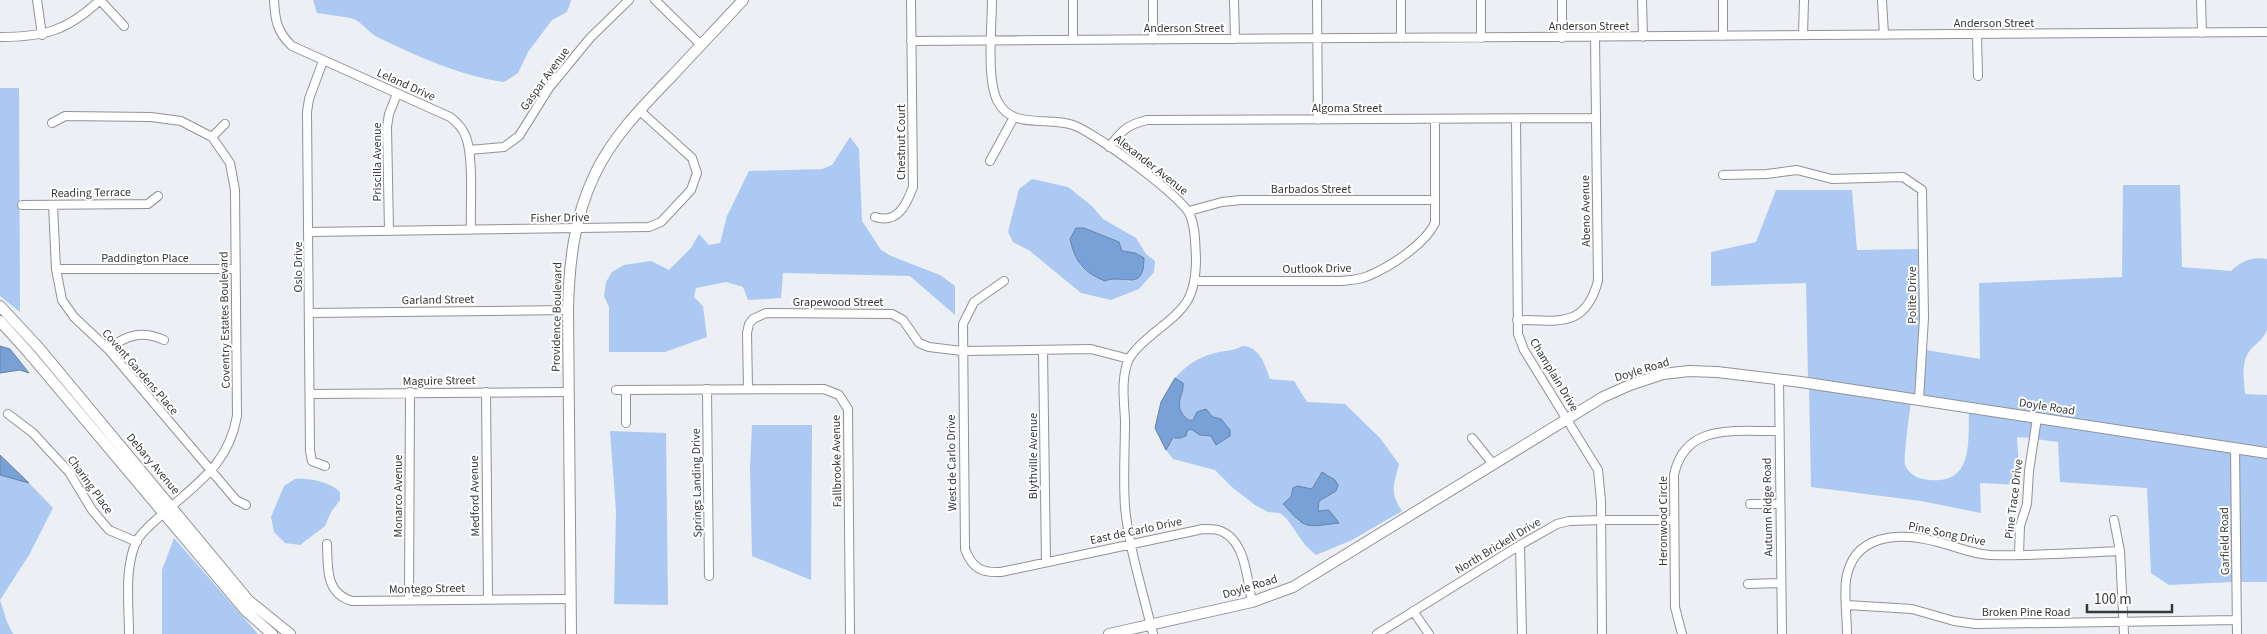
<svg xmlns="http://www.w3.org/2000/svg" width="2267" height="634" font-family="'Source Sans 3',sans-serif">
	<rect width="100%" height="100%" fill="#eceff3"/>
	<path fill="#abc9f2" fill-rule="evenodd" d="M313,0H571V1L567,12L552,20L528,52L518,73L504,82C461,76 419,57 379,38C368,33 363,22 351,18C340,16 328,15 317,13Z
		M0,88H19L20,312L0,296Z
		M850,137L859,149L862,221L881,250L891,256L940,275L955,286V315L910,276L783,273L781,298L748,300L743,287L726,282L696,288L694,297L703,306L707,337L665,352H609V307L604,296L606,282L612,272L624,265L651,261L669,270L691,248L699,234L709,245L720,243L727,216L749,171L822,169L832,165Z
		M1032,179L1068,187L1092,206L1103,219L1136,238L1146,254L1155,261L1154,272L1139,289L1111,300L1081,293L1030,251L1013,242L1008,232L1019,189ZM1084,228L1114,240L1122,251L1135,253L1130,282C1117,277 1081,277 1078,259C1076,251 1082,237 1084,228Z
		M2123,185H2180L2182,267L2231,271C2241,261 2252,256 2267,259V330C2263,339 2258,342 2252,348C2240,360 2244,379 2245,394L2267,395V450L1922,396L1926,350L1980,359L1979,283L2122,277Z
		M1776,190H1852L1857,250L1920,249L1921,318L1916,395L1808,379L1806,283L1711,286V252L1756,242Z
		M1242,346C1259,346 1265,364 1270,379L1294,381L1307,402L1345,404L1380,438L1399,464C1394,484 1389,492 1402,511L1352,540L1316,555L1305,545L1287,519L1280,513L1268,512L1255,505L1233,488L1215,470L1173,459L1166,450C1172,439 1179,433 1191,429L1223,441L1230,436C1226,421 1225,423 1213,417L1211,413L1188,420C1172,405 1185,396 1183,384L1175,378C1186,366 1198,357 1215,353C1226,350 1231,352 1242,346ZM1327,474L1338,486L1336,491L1319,501L1318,511L1329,510L1338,522H1299L1283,505L1291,497L1293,488L1296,486L1312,489L1319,477Z
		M1809,386L1911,401C1910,410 1903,460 1905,465C1910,476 1919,479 1930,480C1974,484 1968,441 1969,410L2033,421L2031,438L2017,437L2020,485L1980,483L1981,513L1921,501L1811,487Z
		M2039,421L2232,451L2233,582L2169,585L2151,573L2147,488L2060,482L2058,442L2036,439Z
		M752,425H812L811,580L752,556L750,468Z
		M610,431L666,433L668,605L614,604L616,511Z
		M2238,452L2267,456V582H2239Z
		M0,475L29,483L53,508L29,555L0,600L7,622L13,634H0Z
		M295,479C310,478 330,482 340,492V500L331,512L325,526L300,545L285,543L274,532L271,517L284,486Z
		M174,538L258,634H162V570Z"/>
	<path fill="#78a1d7" stroke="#6482a8" d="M1076,228H1084L1119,242L1122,251L1135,253L1144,258C1144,294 1122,273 1105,281C1083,272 1075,261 1070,239Z
		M0,346L10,349L29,373L20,370L0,373Z
		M1175,378L1183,383C1185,396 1171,405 1188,420H1193L1197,412L1206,409L1213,417L1221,419L1230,430V436L1216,445L1211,436L1200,435L1191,429L1187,431L1186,436L1180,438H1173L1166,450L1155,428L1161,402Z
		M0,455L29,483L0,475Z
		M1322,472L1335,480L1338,485L1336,491L1319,501L1318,511L1329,510L1339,523C1305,527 1306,530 1283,504L1291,497L1293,488L1297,486L1312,489Z"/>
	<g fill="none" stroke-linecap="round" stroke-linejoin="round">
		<g stroke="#909296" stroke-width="10">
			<path id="minor" d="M37,0L42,35
				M100,0L124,26
				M274,0C275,20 277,32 292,46L450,117C457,122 463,129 466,137C474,159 470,206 471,230
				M655,0L701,45
				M992,0C992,25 986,81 998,102C1013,130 1048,116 1073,125C1094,132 1183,197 1190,215C1196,229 1195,244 1196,258C1196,305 1181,310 1148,338C1141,344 1132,352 1128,361C1121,379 1124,401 1125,420C1125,449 1123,478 1125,507C1129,549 1143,592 1153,634
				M1073,0V40
				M1234,0L1235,39
				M1317,0L1318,120
				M1642,0L1643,37
				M1882,0L1884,35
				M2201,0L2202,33
				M1803,35L1804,0
				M1977,35L1978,76
				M1723,36V0
				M0,37C44,37 67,31 100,0
				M1401,38V0
				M1481,38V0
				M1562,38V0
				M1153,40V0
				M911,41L2267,32
				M323,61L309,99L307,112L310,451L312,461L325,466
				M1516,119L1518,334L1524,350L1598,470L1601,501L1602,634
				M52,123L65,116L151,117L181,121L212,137L230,163L235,190L237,416C229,463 199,482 165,512C156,520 142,531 136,542C124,570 129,605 129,634
				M212,137L225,124
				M1109,147C1122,131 1126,125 1147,120L1596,118
				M469,150L504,147L519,136L549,88L590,38L629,0
				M990,161L1014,117
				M1723,175L1767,174L1797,170L1832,179L1903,177L1922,190L1924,318L1919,399
				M22,205L148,204L158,196
				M53,205L56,269L62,300L74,317L108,349L236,500L246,505
				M1189,211L1222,202L1241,200H1435
				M875,217C897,224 906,206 913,187L911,0
				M389,231L387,127L389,114L397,94
				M309,232L649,227L661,222L691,190L697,173L692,158L639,110
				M56,269H235
				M1004,281L974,302L963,324L965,549C972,568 981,573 1001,572L1203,529C1208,529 1214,529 1218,530C1246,538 1247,580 1252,602
				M1195,281H1341C1350,280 1359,280 1368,276C1390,267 1425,244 1435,223V119
				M309,313L568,310
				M1517,320C1558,320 1585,329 1598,281L1595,38
				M108,349C127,335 142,330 164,340
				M1043,350L1046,562
				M1779,379L1782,634
				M707,389L709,576
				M748,389L747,333L749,324L753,319L766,313L892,314L903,320L919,343L929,347L962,351L1091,349L1129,359
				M616,390L824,389L839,395L848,409L850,634
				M486,392L488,599
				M310,394L569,392
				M8,414L33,433L69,472L92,510L109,530L137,542
				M626,423V390
				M1472,438L1493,464
				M2235,448L2237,634
				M1750,504H1780
				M2114,520L2120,551L2124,634
				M327,544C328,568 325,593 352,601L571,599
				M1520,545L1522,634
				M2019,554L2020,526L2027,504L2029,471L2037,418
				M1748,584L1781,583
				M409,600L410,392
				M1847,605L1912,609L1954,621L1976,624L2237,620
				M1413,611L1429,634
				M1377,634L1520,545L1557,524L1569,521L1602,520H1674
				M1682,634L1675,607L1674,475C1685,422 1736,432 1779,431
				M1847,634C1847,617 1844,597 1846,580C1853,534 1898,532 1934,541C1953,545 1970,554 1990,555C2033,556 2077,553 2120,551"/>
		</g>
		<g stroke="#909296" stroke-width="12">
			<path id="major" d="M0,306L39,348L249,601L290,634
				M0,321L28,352L246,611L272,634
				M571,634L568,310C569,264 574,218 594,176C612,137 643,106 673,75C696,50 720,25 743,0
				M1109,634L1252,602L1293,587L1603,397L1630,385L1663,374L1689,371L1717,372L1801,382L2267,453"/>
		</g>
		<use href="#minor" stroke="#fff" stroke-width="8"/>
		<use href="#major" stroke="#fff" stroke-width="10"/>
	</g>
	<g text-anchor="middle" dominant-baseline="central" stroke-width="4" stroke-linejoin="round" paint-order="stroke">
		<g font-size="12" fill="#363839" stroke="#fff">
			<text x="1994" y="23">Anderson Street</text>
			<text x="1589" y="26">Anderson Street</text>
			<text x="1184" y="28">Anderson Street</text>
			<text transform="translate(545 79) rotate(-54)">Gaspar Avenue</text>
			<text transform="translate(406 85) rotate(24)">Leland Drive</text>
			<text x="1347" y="108">Algoma Street</text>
			<text transform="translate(901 142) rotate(-90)">Chestnut Court</text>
			<text transform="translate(377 162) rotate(-90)">Priscilla Avenue</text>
			<text transform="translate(1151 165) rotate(38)">Alexander Avenue</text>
			<text x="1311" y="189">Barbados Street</text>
			<text transform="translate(91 193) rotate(-1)">Reading Terrace</text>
			<text transform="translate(1586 211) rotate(-91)">Abeno Avenue</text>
			<text transform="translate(560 218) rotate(-1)">Fisher Drive</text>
			<text x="145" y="258">Paddington Place</text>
			<text transform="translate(298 267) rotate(-90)">Oslo Drive</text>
			<text transform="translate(1317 269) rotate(-1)">Outlook Drive</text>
			<text transform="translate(1912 295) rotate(-90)">Polite Drive</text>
			<text transform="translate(438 300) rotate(-1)">Garland Street</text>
			<text x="838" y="302">Grapewood Street</text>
			<text transform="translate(557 317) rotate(-89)">Providence Boulevard</text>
			<text transform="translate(225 320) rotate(-91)">Coventry Estates Boulevard</text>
			<text transform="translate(1642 370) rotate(-17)">Doyle Road</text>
			<text transform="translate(140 372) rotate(49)">Covent Gardens Place</text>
			<text transform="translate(1554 375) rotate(59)">Champlain Drive</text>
			<text transform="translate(439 381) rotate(-1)">Maguire Street</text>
			<text transform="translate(2047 407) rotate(9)">Doyle Road</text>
			<text transform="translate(1033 456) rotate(-90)">Blythville Avenue</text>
			<text transform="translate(837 461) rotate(-91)">Fallbrooke Avenue</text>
			<text transform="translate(952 463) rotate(-91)">West de Carlo Drive</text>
			<text transform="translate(153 464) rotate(50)">Debary Avenue</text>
			<text transform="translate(697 483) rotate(-91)">Springs Landing Drive</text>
			<text transform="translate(90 485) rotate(54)">Charing Place</text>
			<text transform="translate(398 496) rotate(-90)">Monarco Avenue</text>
			<text transform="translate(475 496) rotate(-91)">Medford Avenue</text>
			<text transform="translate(2014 499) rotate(-83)">Pine Trace Drive</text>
			<text transform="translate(1768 507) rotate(-91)">Autumn Ridge Road</text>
			<text transform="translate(1663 521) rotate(-90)">Heronwood Circle</text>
			<text transform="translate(1136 531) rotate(-12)">East de Carlo Drive</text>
			<text transform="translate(1947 534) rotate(12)">Pine Song Drive</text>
			<text transform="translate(2225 541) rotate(-91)">Garfield Road</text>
			<text transform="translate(1498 546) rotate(-31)">North Brickell Drive</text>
			<text transform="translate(1250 587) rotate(-17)">Doyle Road</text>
			<text transform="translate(427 589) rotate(-1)">Montego Street</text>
			<text x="2026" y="612">Broken Pine Road</text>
		</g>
	</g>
	<path d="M2087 604v8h85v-8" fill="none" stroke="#363839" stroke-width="2.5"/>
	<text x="2094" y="604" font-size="15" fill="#363839" stroke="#ffffff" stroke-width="4" paint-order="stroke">100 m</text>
</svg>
